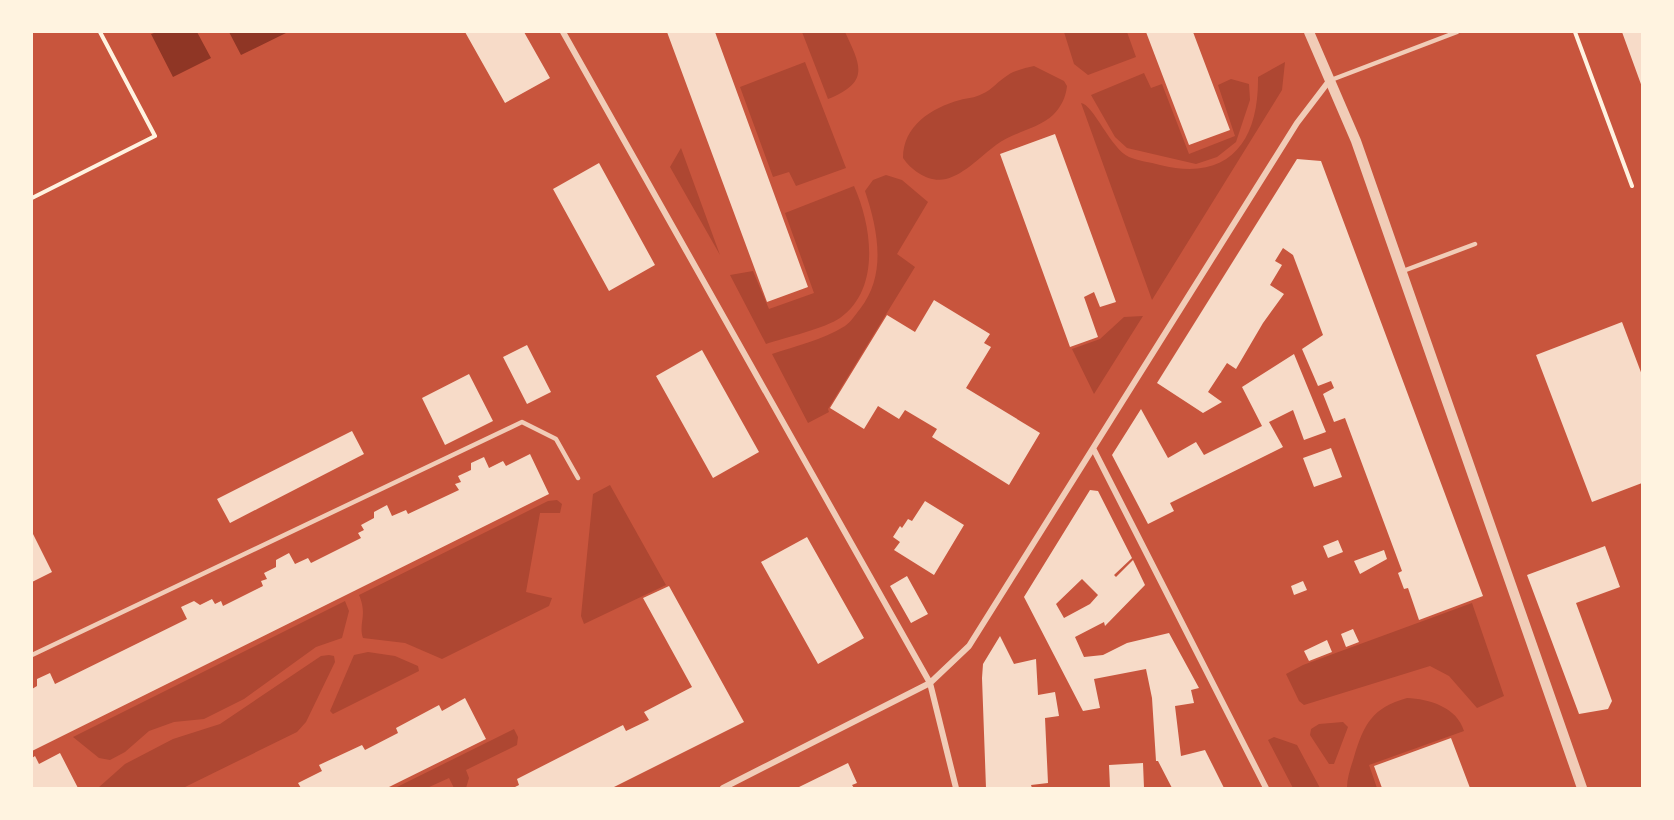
<svg xmlns="http://www.w3.org/2000/svg" width="1674" height="820" font-family="'Alegreya Sans',sans-serif">
	<rect width="100%" height="100%" fill="#c8553d"/>
	<path fill="#ae4732" d="M802,32H845C861,66 870,82 828,99Z
		M1064,32H1127L1136,57L1088,75L1074,64Z
		M805,62L846,168L796,186L789,172L773,177L740,87Z
		M1285,62L1282,90L1152,300L1081,103C1093,104 1111,149 1129,157C1138,161 1150,162 1160,165C1229,182 1259,142 1258,77Z
		M1034,66L1064,81L1067,86C1066,97 1061,107 1053,115C1038,129 1013,132 996,145C981,156 965,174 946,179C929,183 912,171 903,158C903,126 931,108 960,100C967,98 975,98 982,94C992,90 998,81 1008,75C1015,70 1026,68 1034,66Z
		M1144,73L1151,88L1162,84L1189,154L1235,136L1218,85L1231,79L1249,84L1250,100L1236,142L1217,157L1196,164L1127,148L1115,137L1091,95Z
		M681,148L720,255L670,167Z
		M886,175L902,180L928,202L897,254L915,267L828,409L829,412L808,423L772,354C796,346 822,340 845,326C851,322 855,315 860,309C887,275 878,230 865,191L873,180Z
		M854,186C872,226 881,289 840,318C826,328 784,338 766,344L730,275L753,271L769,309L814,293L785,213Z
		M1143,316L1094,394L1072,349L1100,339L1124,317Z
		M610,485L666,585L584,624L581,616L593,494Z
		M557,500L562,504L560,513H540L526,592L552,598L549,606L442,659L405,643L363,638C358,623 368,616 359,595L548,501Z
		M345,601L349,611L342,638L316,647L244,699L204,719L174,722L149,731L125,752L110,760L99,758L73,737Z
		M1472,603L1504,696L1477,708L1449,676L1430,666L1304,705L1299,701L1286,674L1303,665Z
		M368,652L395,656L418,666L419,671L333,714L330,711L354,655Z
		M329,655L334,656L335,662L306,722L297,732L183,788H98L125,764L173,739L220,724L321,656Z
		M1407,698C1429,699 1457,707 1464,731L1369,765L1377,788H1347C1347,777 1351,767 1354,757C1364,724 1372,708 1407,698Z
		M1343,722L1348,727L1334,764H1329L1310,735L1311,729L1319,724Z
		M514,729L518,737L517,745L466,770L469,778L466,788H454L449,778L427,788H395Z
		M1274,737L1297,745L1320,788H1293L1268,740Z"/>
	<path fill="#8f3625" d="M157,32H197L211,58L173,77L151,34Z
		M229,32H288L241,55Z"/>
	<path fill="#f7dbc8" fill-rule="evenodd" d="M465,32H524L550,78L505,103Z
		M667,32H715L808,287L767,302Z
		M1146,32H1193L1230,130L1189,145Z
		M1622,32H1642V87Z
		M1055,134L1116,302L1100,307L1094,292L1084,297L1098,337L1070,347L1000,154Z
		M1297,159L1321,161L1483,596L1419,620L1408,588L1404,589L1398,573L1402,571L1345,418L1334,422L1323,394L1334,388L1331,381L1318,386L1302,349L1323,335L1293,255L1283,248L1275,261L1282,265L1270,285L1284,294L1263,323L1236,369L1227,363L1208,392L1222,402L1203,413L1157,383Z
		M599,163L655,265L609,291L553,189Z
		M934,300L990,334L984,343L991,347L966,388L1040,433L1009,485L932,437L937,429L905,410L899,419L878,406L864,429L830,408L887,315L915,332Z
		M1622,322L1642,375V483L1592,502L1536,355Z
		M527,345L551,392L527,404L503,357Z
		M702,350L759,452L713,478L656,376Z
		M1294,354L1326,432L1304,440L1293,410L1269,422L1283,447L1170,503L1174,511L1148,524L1112,455L1141,409L1168,458L1196,442L1204,455L1262,426L1242,387Z
		M469,374L493,421L445,445L422,398Z
		M352,431L364,454L230,523L217,499Z
		M1331,448L1342,477L1314,487L1303,458Z
		M530,454L549,494L32,751V689L37,686V679L50,673L55,684L187,619L181,607L194,601L200,605L212,599L215,604L221,601L223,606L263,586L261,581L267,579L264,573L276,567V560L289,553L295,564L308,558L311,563L361,538L358,533L364,530L361,525L374,518V512L387,505L392,516L406,510L408,514L459,490L455,484L461,482L458,476L471,470V463L484,457L489,468L503,461L506,466Z
		M1090,490L1098,491L1132,558L1114,575L1116,577L1133,560L1145,585L1105,626L1104,622L1075,637L1084,657L1103,655L1127,643L1169,633L1199,688L1191,690L1194,703L1175,706L1181,756L1205,750L1224,788H1172L1158,761H1156L1152,698L1146,669L1094,679L1100,708L1083,711L1024,597ZM1082,579L1098,595L1090,604L1064,618L1056,604Z
		M925,501L964,525L934,575L894,550L900,542L893,537L900,526L902,528L908,519L912,521Z
		M32,532L52,572L32,582Z
		M807,537L864,638L818,664L761,562Z
		M1338,540L1343,552L1328,558L1323,546Z
		M1605,546L1620,587L1576,603L1612,701L1608,709L1579,714L1527,575Z
		M1384,550L1387,559L1360,574L1354,561Z
		M907,576L928,614L911,623L890,586Z
		M1303,581L1307,590L1294,595L1291,586Z
		M669,586L744,722L612,788H513L519,785L517,779L623,725L626,731L649,720L644,712L692,687L643,598Z
		M1353,629L1359,642L1346,647L1341,634Z
		M1000,636L1014,664L1036,659L1038,695L1055,692L1059,716L1045,718L1048,783L1031,785L1032,788H986L982,678L983,664Z
		M1327,640L1332,652L1309,661L1304,651Z
		M465,698L486,739L387,788H301L298,783L322,771L319,765L362,745L365,750L398,733L396,728L439,705L442,711Z
		M1451,738L1470,788H1382L1374,766Z
		M60,753L78,788H32V758L35,756L39,764Z
		M848,763L857,783L852,785L854,788H797Z
		M1143,763L1144,788H1110L1109,765Z"/>
	<g fill="none" stroke-linecap="round" stroke-linejoin="round">
		<path stroke="#fff3e0" stroke-width="4" d="M1575,32L1632,186
			M32,198L155,136L100,32"/>
		<path stroke="#f1ccb7" stroke-width="4.5" d="M1331,80L1457,32
			M1403,271L1475,244
			M32,655L522,422L556,439L578,478"/>
		<path stroke="#f1ccb7" stroke-width="6" d="M563,32L930,683L956,788
			M1094,450L1266,788
			M723,788L930,683L969,646L1297,123L1329,81"/>
		<path stroke="#f1ccb7" stroke-width="10" d="M1309,32L1356,141L1582,788"/>
	</g>
	<rect width="1674" height="820" fill="none" stroke="#fff3e0" stroke-width="66"/>
</svg>
